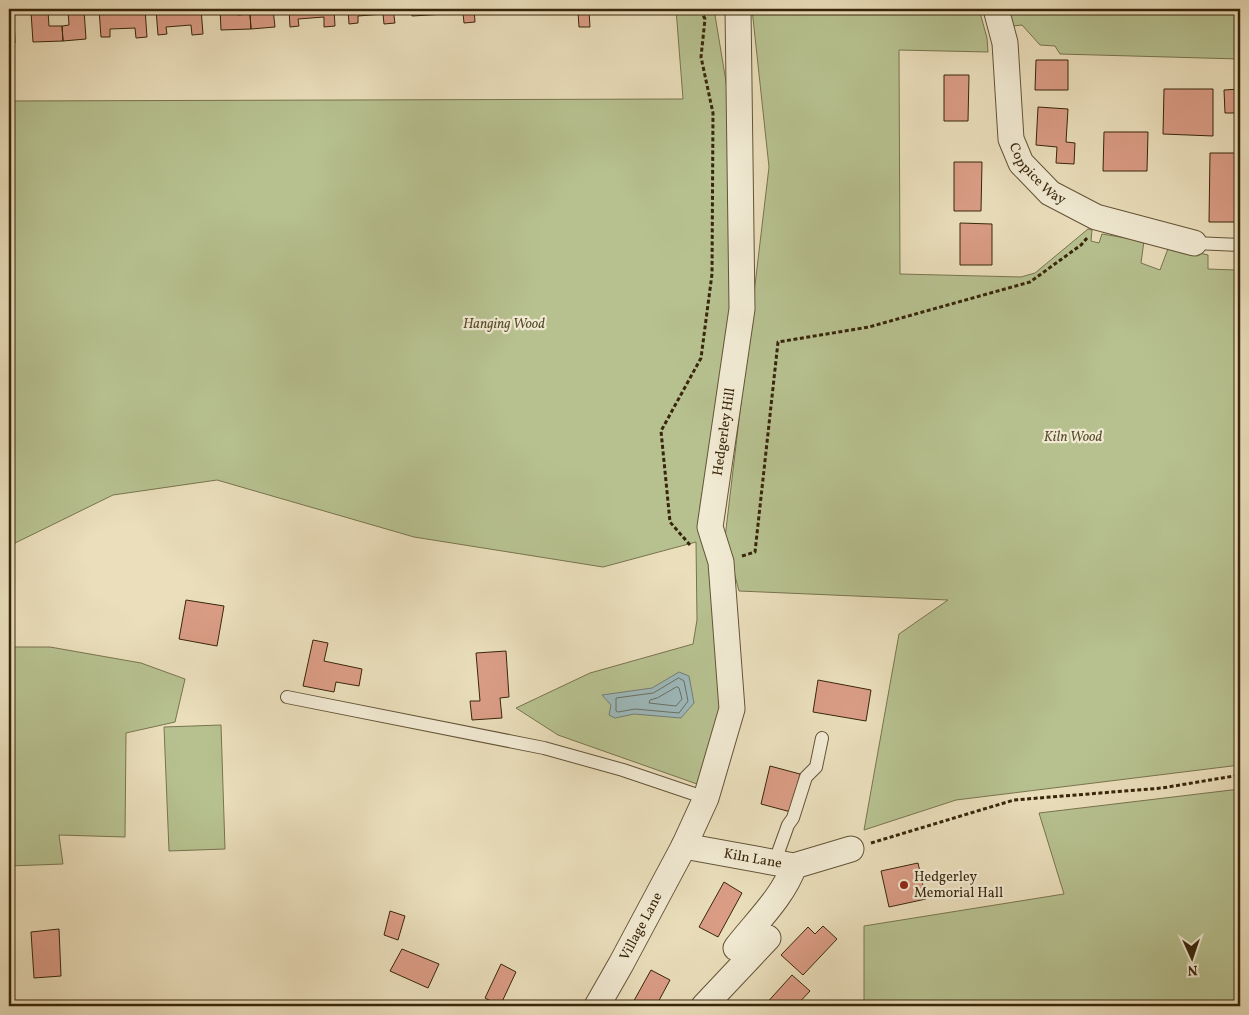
<svg xmlns="http://www.w3.org/2000/svg" width="1249" height="1015" font-family="Vollkorn,serif">
	<rect width="100%" height="100%" fill="#eadebb"/>
	<filter id="stains"><feTurbulence type="fractalNoise" baseFrequency=".004" numOctaves="4"/><feColorMatrix values="0 0 0 0 .2 0 0 0 0 .09 0 0 0 0 .02 0 0 0 .5 -.17"/></filter>
	<radialGradient id="worn" r=".72"><stop offset=".6" stop-color="#630" stop-opacity="0"/><stop offset="1" stop-color="#630" stop-opacity=".3"/></radialGradient>
	<path fill="#b7c190" stroke="#78744e" d="M676,9H714L730,106V339L700,506L709,545L728,705L697,784L558,735L516,708L590,673L693,644L697,620L696,542L603,567L414,537L217,480L113,495L9,546V101L683,99Z
		M752,9H979L987,38L988,52L899,50L900,274L1021,277L1035,273L1088,229L1092,230L1091,241L1099,243L1102,234L1144,241L1141,263L1160,270L1169,246L1208,255V269L1235,270L1240,276V765L956,800L864,830L899,634L948,600L739,591L725,538L769,167Z
		M1007,9H1240V59L1060,54L1055,46L1040,45L1022,25L1013,26Z
		M9,612L11,647H50L141,663L185,679L175,722L126,733L125,837L59,835L63,864L9,866Z
		M221,725L225,849L169,851L164,727Z
		M1240,789V1006H864V926L1064,894L1039,813Z"/>
	<path fill="#9db9bb" stroke="#757e75" d="M679,672L689,676L694,703L681,718L634,714L615,718L609,715L611,705L602,695L652,688Z"/>
	<g fill="none" stroke-linecap="round" stroke-linejoin="round">
		<path stroke="#6a7063" stroke-width="1" d="M679,678L684,681L688,701L679,713L635,709L618,712L616,711V698L653,693Z
			M677,687L679,688L682,699L676,706L649,703L650,700L657,698Z"/>
	</g>
	<path fill="#da9c85" stroke="#38260b" d="M99,9H145L147,37L136,38L135,28L110,29V37H101Z
		M156,9H201L203,34L192,35L191,25L166,27L167,34L158,35Z
		M220,9H238V15L250,14L251,29L221,30Z
		M257,9H273L275,27L251,29L250,14L258,13Z
		M289,9H334L335,26L324,27V17L298,19L299,26L290,27Z
		M348,9H393L395,23L384,24L383,14L358,16V23L349,24Z
		M411,9H474L475,22L464,23L463,13L412,16Z
		M556,9H610V10L589,11L590,27H579L578,12L556,13Z
		M84,10L86,39L63,41L62,26L69,25L68,11Z
		M48,11L49,26H62L63,41L33,42L31,12Z
		M9,17H14L15,43L9,44Z
		M1036,60H1068V90H1035Z
		M944,75H969L968,121H944Z
		M1164,89H1213V136L1163,134Z
		M1240,89V113H1225L1224,90Z
		M1038,107L1068,109L1066,142L1075,143L1074,164L1056,163L1057,147L1036,145Z
		M1104,132H1148L1147,171H1103Z
		M1210,153H1240V222H1209Z
		M954,162H982L981,211H954Z
		M960,223L992,224V265H960Z
		M186,600L224,606L217,646L179,639Z
		M313,640L328,643L324,661L362,669L359,686L336,682L334,692L303,686Z
		M506,651L509,697L500,698L502,718L472,720L470,701H480L476,653Z
		M818,680L871,690L866,721L813,712Z
		M770,766L800,774L791,812L761,804Z
		M918,863L926,899L889,907L881,871Z
		M724,882L742,893L718,937L699,927Z
		M390,911L405,916L398,940L384,935Z
		M823,926L837,939L803,975L781,955L808,927L815,934Z
		M59,929L61,976L34,978L31,932Z
		M402,949L439,964L428,988L390,971Z
		M501,964L516,972L500,1006L485,998Z
		M651,970L670,980L656,1006H631Z
		M792,975L810,991L796,1006H764Z"/>
	<g fill="none" stroke-linecap="round" stroke-linejoin="round">
		<g stroke="#645437" stroke-width="14">
			<path id="lane" d="M1194,243L1240,245
				M287,697L544,748L623,770L706,798
				M775,861L788,825L793,818L806,777L816,767L822,738"/>
		</g>
		<g stroke="#645437" stroke-width="27">
			<g id="street">
				<path id="s1" d="M996,9L1005,43L1011,139L1021,163L1050,193L1096,217L1194,243"/>
				<path id="s2" d="M684,846L794,866L851,849"/>
				<path d="M736,948C756,922 783,897 794,866"/>
				<path id="s3" d="M597,1006L621,964L684,846L706,798L732,709L721,562L710,527L742,309L738,9"/>
				<path d="M704,1006L768,938"/>
			</g>
		</g>
		<path stroke="#38260b" stroke-width="3" stroke-dasharray="4 2.5" stroke-linecap="butt" d="M690,545L670,522L661,431L701,358L712,274L713,113L701,57L705,19L700,9
			M742,556L755,552L778,342L869,327L1030,282L1081,245L1087,238
			M871,843L1014,800L1162,788L1240,775"/>
		<use href="#lane" stroke="#f1ead3" stroke-width="12"/>
		<use href="#street" stroke="#f1ead3" stroke-width="25"/>
	</g>
	<circle fill="#8f2418" stroke="#f1ead3" stroke-width="2" cx="904" cy="885" r="5"/>
	<g text-anchor="middle" dominant-baseline="central" stroke-width="4.5" stroke-linejoin="round" paint-order="stroke">
		<g font-size="14" fill="#38260b" stroke="#f1ead3">
			<text stroke="none"><textPath href="#s1" startOffset="176">Coppice Way</textPath></text>
			<text stroke="none"><textPath href="#s3" startOffset="608">Hedgerley Hill</textPath></text>
			<text stroke="none"><textPath href="#s2" startOffset="70">Kiln Lane</textPath></text>
			<text stroke="none"><textPath href="#s3" startOffset="91">Village Lane</textPath></text>
		</g>
		<g font-size="14" font-style="italic" fill="#584d2c" stroke="#f1ead3">
			<text x="504" y="324">Hanging Wood</text>
			<text x="1073" y="437">Kiln Wood</text>
		</g>
		<g font-size="14" fill="#38260b" stroke="#f1ead3" text-anchor="start">
			<text x="914" y="877">Hedgerley<tspan x="914" dy="16">Memorial Hall</tspan></text>
		</g>
	</g>
	<rect width="1249" height="1015" fill="none" stroke="#eadebb" stroke-width="30"/>
	<rect x="10" y="10" width="1229" height="995" fill="none" stroke="#38260b" stroke-width="2.5"/>
	<rect x="15" y="15" width="1219" height="985" fill="none" stroke="#38260b"/>
	<g transform="translate(1192 958) rotate(177)" stroke="#f1ead3" stroke-width="4" paint-order="stroke">
	<path d="M0-4L9 19L0 12L-9 19Z" fill="#38260b"/>
	<text y="-8" font-size="14" font-weight="bold" text-anchor="middle" fill="#38260b">N</text>
	</g>
	<rect width="100%" height="100%" filter="url(#stains)"/>
	<rect width="100%" height="100%" fill="url(#worn)"/>
</svg>
